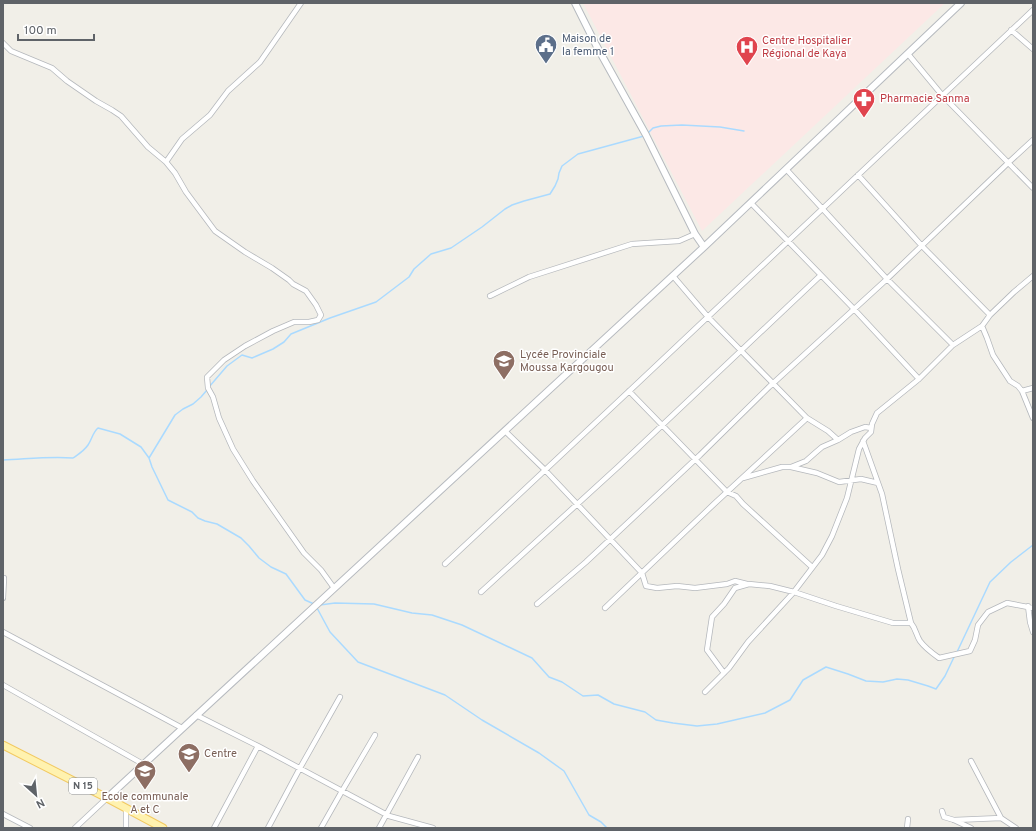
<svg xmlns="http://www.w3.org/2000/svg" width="1036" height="831" font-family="Overpass,sans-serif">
	<rect width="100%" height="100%" fill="#f1efe8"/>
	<path fill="#fce8e6" d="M583,3H945L702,231Z"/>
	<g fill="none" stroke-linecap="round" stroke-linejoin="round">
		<path stroke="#aadaff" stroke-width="1.5" d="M647,134L653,128L661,126L682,125L720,127L744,131
			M209,387L227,366L242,355L252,358L273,349L284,342L291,334L330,318L376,302L409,277L414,269L431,254L451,248L482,227L505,209L512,205L524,201L550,194L555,186L558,179L559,173L562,166L578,154L644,136
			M149,458L175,415L183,409L193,404L201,397L207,390
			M3,460C27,459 50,456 73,458C79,454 84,451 88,445C92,439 93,432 98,428L120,434L141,447L149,458L152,467L168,500L192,512L198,518L205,521L217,524L241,538L249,546L259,558L271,567L286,574L305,600L314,604
			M320,605L335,603L374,604L412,613L432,615L462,625L532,658L549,677L562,682L583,696L598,695L614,704L645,712L656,720L673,723L697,726L717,724L765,713L790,700L803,680L826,667L848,674L866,681L883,682L897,679L908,680L928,686L936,689L945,676L955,655
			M317,608L330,632L358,662L445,695L482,720L539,753L564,771L589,815L601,822L607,828
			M957,652L990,582L1011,562L1033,545"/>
		<g stroke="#b5b8bc" stroke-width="6">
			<path id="street" d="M1011,30L1033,49
				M3,43L11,51L52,68L67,81L96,101L112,110L121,116L148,147L166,162L175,173L186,192L215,231L245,252L272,268L289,280L293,284L306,291L316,305L321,315L318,320L309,322H294L273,331L245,346L224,360L207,377L208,388L213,397L219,418L233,449L253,481L304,553L321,570L334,588
				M908,54L942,95L1033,188
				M166,162L182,139L210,115L228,91L260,62L301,3
				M858,175L922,246L990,315
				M751,203L854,309L919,379
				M673,276L708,317L807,418L828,431L838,440L851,432L865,427L871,428
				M490,296L529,277L632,244L679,241L695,234
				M982,326L987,338L993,355L1010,381L1018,386L1022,391L1033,418
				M953,345L982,326L990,315L1014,292L1033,276
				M629,391L727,492L736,496L743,504L812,567
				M1022,391L1033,388
				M505,431L545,470L642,573L646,586L657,588L677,586L695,588L727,584L735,581L747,584
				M791,467L817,473L839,482L861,479L878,483
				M743,478L782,467H791L806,461L815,453L822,447L838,440
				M445,564L641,380L1033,10
				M481,592L619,466L821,275
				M3,598L4,578
				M537,604L586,562L700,455L769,387L887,279L1008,163L1033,140
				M1028,606L1030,622L1033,632
				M605,608L714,504L807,418
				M911,623C916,629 916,635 920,641C925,648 932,653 939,658L970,651L975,640L978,625L988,612L1007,603L1033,608
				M3,632L182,728
				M724,673L707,650L712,617L724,604L735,588L749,584L770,586L794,592L836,606L893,623H911L898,569L882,494L863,441
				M3,685L143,764
				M705,692L729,668L748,642L793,593L822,555L832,536L847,498L859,449L865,438L871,432L872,424L877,413L919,379L953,345L887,279L786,169
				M196,715L258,746L389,816L433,828
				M971,761L1001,818L1016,828
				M942,811L944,817L954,820L971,828
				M3,814L30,828
				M954,820L1001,818
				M75,828L107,798
				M126,828V808
				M214,828L258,746
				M268,828L300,768L340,697
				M321,828L342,791L375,735
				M379,828L418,757
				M907,828L908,819"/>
		</g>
		<g stroke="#b6babf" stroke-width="8">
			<path id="secondary" d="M575,3L596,45L646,135L695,234L704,247
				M107,798L704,247L961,3"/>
		</g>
		<g stroke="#f2c960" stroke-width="9">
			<path id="primary" d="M3,745L107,798L163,828"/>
		</g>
		<use href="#street" stroke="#fff" stroke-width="4.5"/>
		<use href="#secondary" stroke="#fff" stroke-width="6"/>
		<use href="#primary" stroke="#fff2af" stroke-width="7"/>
	</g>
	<defs>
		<g id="civic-pin" transform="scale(1.15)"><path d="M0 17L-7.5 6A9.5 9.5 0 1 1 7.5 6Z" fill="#5c6f8a" stroke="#fff"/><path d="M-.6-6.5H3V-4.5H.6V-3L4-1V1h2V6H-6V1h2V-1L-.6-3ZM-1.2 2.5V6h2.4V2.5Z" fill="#fff"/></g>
		<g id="hospital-pin" transform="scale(1.15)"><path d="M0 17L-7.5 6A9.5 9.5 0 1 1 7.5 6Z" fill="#e0444e" stroke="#fff"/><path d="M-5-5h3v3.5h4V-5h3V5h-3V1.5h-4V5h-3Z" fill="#fff"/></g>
		<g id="pharmacy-pin" transform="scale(1.15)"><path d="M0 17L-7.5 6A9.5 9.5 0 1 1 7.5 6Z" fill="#e0444e" stroke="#fff"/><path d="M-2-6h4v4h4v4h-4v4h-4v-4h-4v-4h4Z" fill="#fff"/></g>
		<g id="school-pin" transform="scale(1.15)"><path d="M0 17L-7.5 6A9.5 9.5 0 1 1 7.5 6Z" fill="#8d6e63" stroke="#fff"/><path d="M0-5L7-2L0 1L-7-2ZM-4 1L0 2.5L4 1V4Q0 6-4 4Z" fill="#fff"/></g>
	</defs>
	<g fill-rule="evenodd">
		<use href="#civic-pin" x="546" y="45"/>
		<use href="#hospital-pin" x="747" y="47"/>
		<use href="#pharmacy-pin" x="864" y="99"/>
		<use href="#school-pin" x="504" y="361"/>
		<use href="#school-pin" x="189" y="754"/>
		<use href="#school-pin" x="145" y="771"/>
	</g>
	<g text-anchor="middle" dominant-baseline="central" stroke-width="3" stroke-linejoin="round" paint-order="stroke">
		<rect fill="#fff" stroke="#8f9295" stroke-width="1" x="69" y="778" width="28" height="16" rx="3"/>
		<g font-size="10" font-weight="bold" fill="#5f6368">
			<text x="83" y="786">N 15</text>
		</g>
		<g font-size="11" fill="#4e5e75" stroke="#fff" text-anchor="start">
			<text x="562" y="39">Maison de<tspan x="562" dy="13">la femme 1</tspan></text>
		</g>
		<g font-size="11" fill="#be3a42" stroke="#fff" text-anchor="start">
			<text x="762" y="41">Centre Hospitalier<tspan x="762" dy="13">Régional de Kaya</tspan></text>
			<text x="880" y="99">Pharmacie Sanma</text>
		</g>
		<g font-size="11" fill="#785e54" stroke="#fff" text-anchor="start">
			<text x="520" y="355">Lycée Provinciale<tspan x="520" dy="13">Moussa Kargougou</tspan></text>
			<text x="204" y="754">Centre</text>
			<text x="145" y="797" text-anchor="middle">Ecole communale<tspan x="145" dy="13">A et C</tspan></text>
		</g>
	</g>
	<rect width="1036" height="831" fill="none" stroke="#5f6368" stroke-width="8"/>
	<g transform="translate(36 795) rotate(153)" stroke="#ffffff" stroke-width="3" paint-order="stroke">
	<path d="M0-3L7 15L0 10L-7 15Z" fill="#5f6368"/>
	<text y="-6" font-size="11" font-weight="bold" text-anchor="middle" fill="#5f6368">N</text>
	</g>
	<path d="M18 34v6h76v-6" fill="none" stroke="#5f6368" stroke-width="2"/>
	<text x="24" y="34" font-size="12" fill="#5f6368" stroke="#ffffff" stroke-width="3" paint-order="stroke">100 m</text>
</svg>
